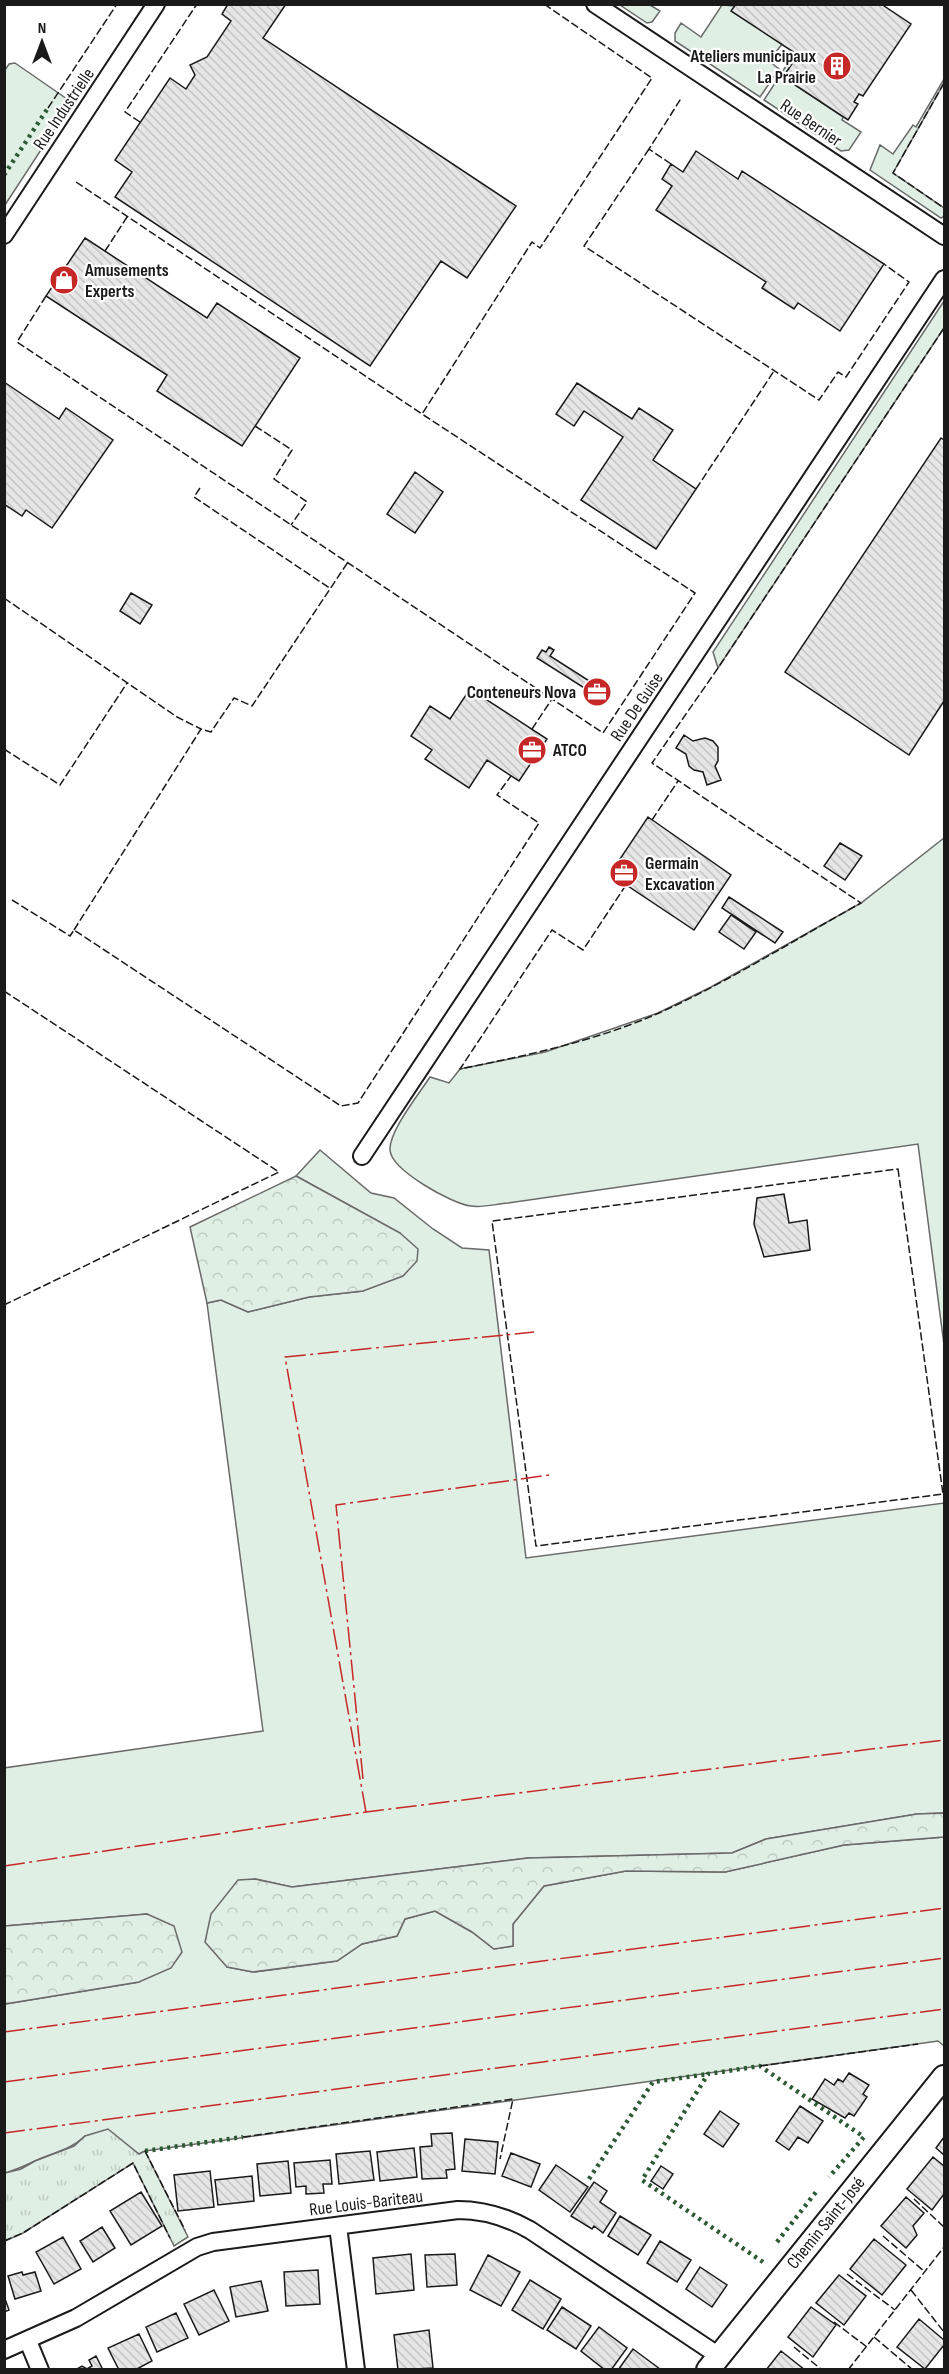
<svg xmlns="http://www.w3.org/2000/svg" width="949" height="2374" font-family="'Sofia Sans Condensed',sans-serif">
	<defs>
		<pattern id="forest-crowns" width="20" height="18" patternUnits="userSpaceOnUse" patternTransform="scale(1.5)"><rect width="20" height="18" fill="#e0efe3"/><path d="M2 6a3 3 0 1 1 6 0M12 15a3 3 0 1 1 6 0" fill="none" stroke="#c0ccc2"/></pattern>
		<pattern id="park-tufts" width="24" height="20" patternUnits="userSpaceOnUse" patternTransform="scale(1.5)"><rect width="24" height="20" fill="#e0efe3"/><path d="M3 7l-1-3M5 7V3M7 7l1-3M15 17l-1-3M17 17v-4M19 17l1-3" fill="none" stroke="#c0ccc2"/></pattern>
		<pattern id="building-back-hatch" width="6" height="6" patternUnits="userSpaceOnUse" patternTransform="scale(1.5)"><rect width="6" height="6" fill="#e6e6e6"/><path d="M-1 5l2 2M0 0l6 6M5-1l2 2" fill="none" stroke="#c5c5c5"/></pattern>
	</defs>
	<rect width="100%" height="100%" fill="#fff"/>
	<path fill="#e0efe3" stroke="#6a6a6a" stroke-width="1.5" d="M620,5H650L660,11L652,22L647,23Z
		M722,5L735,6L782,44L769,61L779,69L760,97L675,41V33L681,23L701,37Z
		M792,51L798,55L783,77L843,117L842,120L861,132L849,150L841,151L764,100L792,57L790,55Z
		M15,63L67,99L71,104L5,205V70L9,64Z
		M944,79V83L893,173L944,208V216L941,218L870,170L880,145L893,154L913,125L916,127Z
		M944,301V328L718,668L713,652Z
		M944,838V1345L918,1144L508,1203C496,1204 482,1208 471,1206C452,1204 391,1170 390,1150C389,1131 419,1094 430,1077L449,1083L460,1069L545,1052L658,1013L711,987L861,903Z
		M320,1150L371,1193L394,1198L433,1229L462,1248L489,1250L526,1558L944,1503V1813L917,1814L766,1839L732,1853L528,1858L292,1887L255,1879L227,1967L253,1972L337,1961L362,1944L397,1936L405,1919L435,1911L472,1932L494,1949L513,1946V1924L544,1886L626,1871L725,1872L844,1845L944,1837V2046L938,2041C674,2079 409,2114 145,2151L139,2154L85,2136C69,2151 54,2152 35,2161C24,2166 16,2170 5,2173V2004L139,1982L147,1914L5,1926L4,1768L263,1731L207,1303L221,1300L248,1312L309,1297L363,1291L400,1233L296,1176Z"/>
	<path fill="url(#forest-crowns)" stroke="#6a6a6a" stroke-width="1.5" d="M296,1176L400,1233L418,1249L417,1261L403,1276L363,1291L309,1297L248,1312L221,1300L207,1303L190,1227Z
		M944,1813V1837L844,1845L725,1872L626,1871L544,1886L513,1924V1946L494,1949L472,1932L435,1911L405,1919L397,1936L362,1944L337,1961L253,1972L227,1967L205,1942L211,1914L238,1880L255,1879L292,1887L528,1858L732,1853L766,1839L917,1814Z
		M147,1914L174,1926L182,1952L171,1968L139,1982L5,2004V1926Z"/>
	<path fill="url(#park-tufts)" stroke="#6a6a6a" stroke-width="1.5" d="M108,2129L139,2154L145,2151L188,2237L174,2246L133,2163L23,2233L5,2241V2173L21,2169L35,2161L74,2146L85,2136Z"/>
	<path fill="url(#building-back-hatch)" stroke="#1a1a1a" stroke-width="1.5" d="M228,4H286L263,38L516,206L467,278L441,261L370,366L115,197L132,172L115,160L170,78L186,89L195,75L190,65L207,57L231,21L222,14Z
		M736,4H881L911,24L863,96L859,94L854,102L858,104L848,120L783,77L798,55L731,11Z
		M696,151L738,179L742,171L884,264L840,331L798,303L794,309L762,288L766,282L656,210L672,186L662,179L671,164L683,172Z
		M85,238L207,318L217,303L300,358L242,446L157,391L167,375L46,296Z
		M4,382L59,419L66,408L113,440L52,528L26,510L22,516L4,504Z
		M577,383L632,419L639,408L673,430L653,460L696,489L656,549L581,500L623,437L584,411L574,426L556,414Z
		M941,438L944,440V701L909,755L785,672Z
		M415,472L443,492L415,533L387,514Z
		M131,593L152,605L140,624L120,611Z
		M549,647L554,650L550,656L605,691L600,698L537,658L542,650L546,652Z
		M470,689L547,739L519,781L487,760L469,788L425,759L432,750L411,736L430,706L450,719Z
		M684,735L693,741L705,738L713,741L718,747V761L715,766L721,780L707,785L703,772L694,770L689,766L686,754L676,748Z
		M648,817L731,875L694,930L610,874Z
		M840,843L862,856L845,880L824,866Z
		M729,897L783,932L775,943L722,908Z
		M731,915L756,932L744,949L719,932Z
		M784,1194L789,1223L807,1220L810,1250L764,1257L754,1224L757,1198Z
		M849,2073L869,2085L863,2094L867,2097L854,2116L849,2113L845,2118L812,2099L825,2079L834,2085L838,2079L843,2082Z
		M800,2106L823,2121L808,2143L798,2137L789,2150L776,2141Z
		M720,2111L739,2124L723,2147L704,2134Z
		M452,2133L455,2169L446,2170L447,2178L422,2179L420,2147L432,2146L431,2134Z
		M944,2137V2155L936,2148Z
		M465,2139L498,2142L495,2174L462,2171Z
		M414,2148L417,2177L380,2181L377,2152Z
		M370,2151L374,2180L339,2184L336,2154Z
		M511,2153L540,2164L531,2187L502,2176Z
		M933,2157L944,2166V2194L932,2210L907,2189Z
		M330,2160L332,2184H323L324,2193L306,2194V2186L296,2187L294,2163Z
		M288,2161L291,2193L260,2196L257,2164Z
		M556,2165L588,2187L570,2212L539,2190Z
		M661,2166L673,2174L663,2189L651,2181Z
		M210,2171L214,2207L178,2211L174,2175Z
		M252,2176L254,2201L218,2205L215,2180Z
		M594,2182L607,2191L600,2202L616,2213L603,2233L594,2226L592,2229L571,2216Z
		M141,2192L162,2226L131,2245L110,2211Z
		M906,2197L924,2213L913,2226L917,2235L906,2248L881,2226Z
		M620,2216L651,2235L638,2255L608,2236Z
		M102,2227L115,2248L93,2262L80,2241Z
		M63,2237L81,2269L54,2284L36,2252Z
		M874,2239L906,2265L882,2295L850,2269Z
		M660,2241L691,2260L677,2282L647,2263Z
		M411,2254L414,2290L376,2294L373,2258Z
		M455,2254L457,2285L427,2287L425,2255Z
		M488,2255L520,2272L501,2306L470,2290Z
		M700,2267L727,2285L712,2307L686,2289Z
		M318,2270L320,2304L286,2306L284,2272Z
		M22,2272L23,2275L35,2272L41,2291L15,2299L8,2276Z
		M839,2275L866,2296L844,2325L816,2303Z
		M530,2280L561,2299L543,2329L512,2310Z
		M261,2281L268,2311L236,2317L230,2287Z
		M214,2290L229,2321L199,2335L184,2304Z
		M4,2296L9,2310L4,2312Z
		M562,2307L591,2326L576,2349L547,2330Z
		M811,2307L836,2325L813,2357L788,2337Z
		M176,2313L188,2338L157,2352L146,2327Z
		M919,2319L944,2340V2345L925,2369L897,2347Z
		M599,2327L627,2348L611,2370H605L581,2351Z
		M429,2330L433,2368L398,2370L394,2335Z
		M139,2334L152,2361L135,2370H119L108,2348Z
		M633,2349L660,2369L659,2370H618Z
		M781,2351L805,2370H766Z
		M96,2356L103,2370H75L82,2366L87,2369L92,2366L89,2360Z"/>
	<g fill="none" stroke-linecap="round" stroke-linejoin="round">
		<g stroke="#1a1a1a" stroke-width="20">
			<path id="street" d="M595,4L944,236
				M4,235L156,4
				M362,1156L944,279
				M338,2226L356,2370
				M28,2341L40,2370
				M4,2350L76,2318L197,2247L213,2242L458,2210C485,2210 507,2217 530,2230L719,2356"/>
		</g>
		<g stroke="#1a1a1a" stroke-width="26">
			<path id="secondary" d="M708,2370L944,2077"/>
		</g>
		<use href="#street" stroke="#fff" stroke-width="16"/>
		<use href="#secondary" stroke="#fff" stroke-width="22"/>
		<path stroke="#2b5a34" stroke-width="4.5" stroke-dasharray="3 4.5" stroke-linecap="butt" d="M4,175L48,108
			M145,2151L243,2137
			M589,2179L653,2082L708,2074
			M777,2242L816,2192
			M763,2262L642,2180L708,2074L760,2066L864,2137L829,2177"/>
		<path stroke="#1a1a1a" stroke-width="1.5" stroke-dasharray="8 3" stroke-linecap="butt" d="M944,83L893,173L944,208
			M48,108L117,4
			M140,122L125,112L197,4
			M649,149L584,246L819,400L838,372L846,377L909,282L884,264
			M671,164L649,149L682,97
			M76,182L422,414L532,242L540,248L652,78L544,4
			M105,251L127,217
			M46,296L17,342L603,733L695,593L422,414
			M255,426L292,450L274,479L307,502L291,525
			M200,488L194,497L331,589
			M696,489L774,371
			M4,598L177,717L201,729
			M532,729L552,699
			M4,749L60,785L127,683
			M652,820L678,781
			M626,885L583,950L552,930L460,1069C528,1055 596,1041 659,1013C728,982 794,940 861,903L652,763L718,668L944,328
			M12,900L70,936L74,930L341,1106L358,1103L539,823L497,795L511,776
			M74,930L201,729L211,732L234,698L252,706L348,562
			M4,991L279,1172L4,1305
			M898,1169L943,1494L536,1546L492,1221Z
			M760,2066L918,2044
			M243,2137L513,2099L500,2159
			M145,2151L185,2230
			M914,2199L944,2227
			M883,2236L925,2272
			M4,2241L23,2233L133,2163L170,2238
			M847,2274L895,2310
			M911,2290L944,2332
			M834,2322L867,2347
			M874,2337L913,2370
			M794,2347L822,2370
			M848,2370L944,2247"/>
		<path stroke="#c62828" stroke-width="1.5" stroke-dasharray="21 4.5 3 4.5" stroke-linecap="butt" d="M363,1779L336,1505L549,1475
			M366,1812L285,1357L534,1332
			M4,1866L366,1812L944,1740
			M4,2032L944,1908
			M4,2082L944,1958
			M4,2133L944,2009"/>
	</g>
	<defs>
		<g id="building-disc" transform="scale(1.5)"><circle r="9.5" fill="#c62828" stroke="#fff"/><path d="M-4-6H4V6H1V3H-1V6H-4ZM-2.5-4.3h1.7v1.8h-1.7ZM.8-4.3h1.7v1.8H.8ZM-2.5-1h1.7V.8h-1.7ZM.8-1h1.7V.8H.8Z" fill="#fff"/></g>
		<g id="shop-disc" transform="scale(1.5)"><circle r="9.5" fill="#c62828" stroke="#fff"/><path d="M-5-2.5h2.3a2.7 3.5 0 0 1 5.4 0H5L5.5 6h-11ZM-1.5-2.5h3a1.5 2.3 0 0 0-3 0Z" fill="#fff"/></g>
		<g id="office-disc" transform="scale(1.5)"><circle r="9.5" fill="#c62828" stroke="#fff"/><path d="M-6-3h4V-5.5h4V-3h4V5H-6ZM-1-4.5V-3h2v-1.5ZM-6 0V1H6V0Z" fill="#fff"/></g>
	</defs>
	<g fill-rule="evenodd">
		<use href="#building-disc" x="837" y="66"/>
		<use href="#shop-disc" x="64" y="280"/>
		<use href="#office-disc" x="597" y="692"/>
		<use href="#office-disc" x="532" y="750"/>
		<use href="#office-disc" x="624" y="873"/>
	</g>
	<g text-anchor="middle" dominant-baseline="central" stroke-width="4.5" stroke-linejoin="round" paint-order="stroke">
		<g font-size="18" font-weight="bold" fill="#1a1a1a" stroke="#fff" text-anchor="start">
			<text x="816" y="56" text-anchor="end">Ateliers municipaux<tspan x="816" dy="21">La Prairie</tspan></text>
			<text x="85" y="270">Amusements<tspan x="85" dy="21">Experts</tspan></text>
			<text x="576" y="692" text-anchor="end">Conteneurs Nova</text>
			<text x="553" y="750">ATCO</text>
			<text x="645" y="863">Germain<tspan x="645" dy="21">Excavation</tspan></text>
		</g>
		<g font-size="18" fill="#1a1a1a" stroke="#fff">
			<text transform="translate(64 109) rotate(-56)">Rue Industrielle</text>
			<text transform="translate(811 123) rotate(34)">Rue Bernier</text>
			<text transform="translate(637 707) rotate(-56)">Rue De Guise</text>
			<text transform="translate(366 2203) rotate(-7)">Rue Louis-Bariteau</text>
			<text transform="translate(826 2223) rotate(-51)">Chemin Saint-José</text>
		</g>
	</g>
	<rect width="949" height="2374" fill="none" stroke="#1a1a1a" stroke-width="12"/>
	<g transform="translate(42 42)" stroke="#ffffff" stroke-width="4.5" paint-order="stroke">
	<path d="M0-4.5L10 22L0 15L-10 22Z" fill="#1a1a1a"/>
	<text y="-9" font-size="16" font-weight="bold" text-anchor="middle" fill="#1a1a1a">N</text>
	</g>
</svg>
